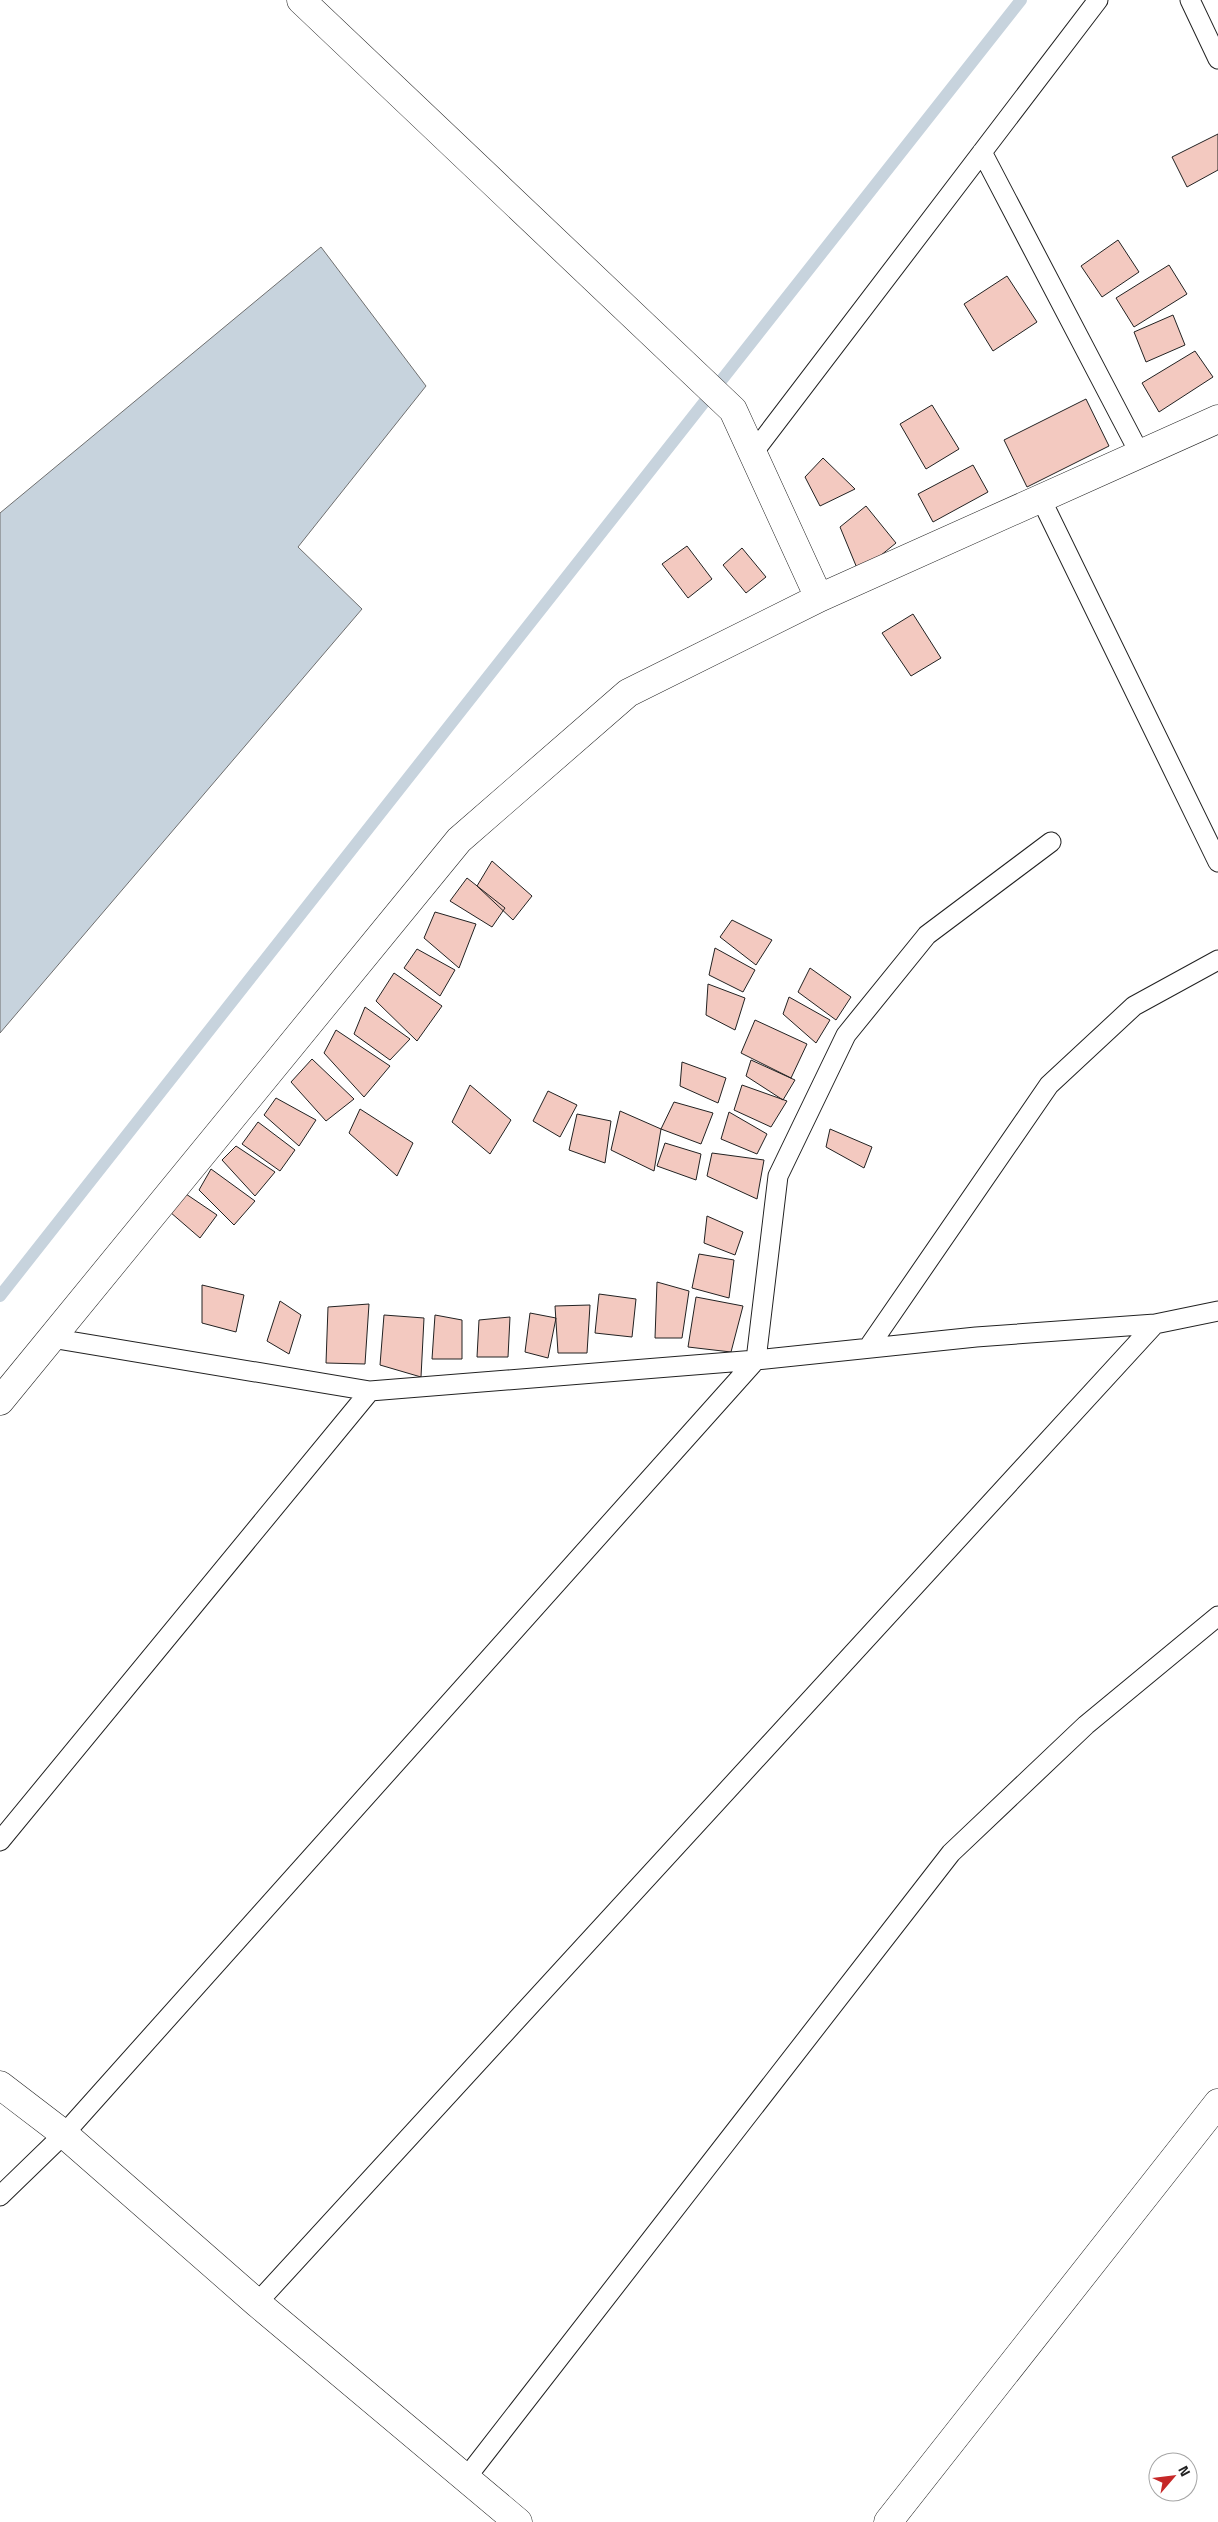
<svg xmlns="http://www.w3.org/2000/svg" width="1218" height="2522" font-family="'Titillium Web',sans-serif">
	<rect width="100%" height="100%" fill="#fff"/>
	<path fill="#c7d3dd" stroke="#6f6f6f" d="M321,247L426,386L298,547L362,609L0,1033V513Z"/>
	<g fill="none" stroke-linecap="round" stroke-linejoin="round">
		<path stroke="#c7d3dd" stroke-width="12" d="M0,1296L1021,0"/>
	</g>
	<path fill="#f3c9c0" stroke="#222" d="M1218,134V170L1187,187L1172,157Z
		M1118,240L1139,272L1102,297L1081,266Z
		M1169,265L1187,294L1134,327L1116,298Z
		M1007,276L1037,322L993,351L964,304Z
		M1173,315L1185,345L1146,362L1134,332Z
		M1195,351L1213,377L1159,412L1142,383Z
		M1086,399L1109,446L1027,487L1004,440Z
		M932,405L959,449L926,469L900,424Z
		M823,458L855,489L820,506L805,477Z
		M973,465L988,492L933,522L918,494Z
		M866,506L896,543L859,573L840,527Z
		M687,546L712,579L688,598L662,564Z
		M742,548L766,577L746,593L723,565Z
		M913,614L941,658L911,676L882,633Z
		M492,861L532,896L513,920L477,886Z
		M467,878L505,908L492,927L450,901Z
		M435,912L476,924L459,968L424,938Z
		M732,920L772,940L756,965L720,937Z
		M715,948L755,970L743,992L709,975Z
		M417,949L455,970L440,996L404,968Z
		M810,968L851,997L836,1020L798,992Z
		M394,973L442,1006L417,1041L376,1001Z
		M708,984L745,998L735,1030L706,1015Z
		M789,997L830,1020L816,1043L783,1014Z
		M365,1007L410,1039L390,1060L354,1034Z
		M755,1020L807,1044L791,1078L741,1053Z
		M336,1030L390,1066L364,1097L324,1053Z
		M312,1059L354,1099L326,1121L291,1082Z
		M751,1060L795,1080L783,1100L746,1076Z
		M682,1062L726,1078L718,1103L680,1086Z
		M470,1085L511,1120L490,1154L452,1122Z
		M742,1085L787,1101L771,1127L734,1110Z
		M548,1091L577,1105L560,1137L533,1121Z
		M276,1098L316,1120L299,1146L264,1115Z
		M674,1102L713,1113L701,1144L661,1129Z
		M360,1109L413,1143L397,1176L349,1133Z
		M620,1111L661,1129L654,1171L611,1150Z
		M729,1112L767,1134L757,1154L721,1139Z
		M577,1114L611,1121L605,1163L569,1150Z
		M258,1122L295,1150L280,1171L242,1144Z
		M830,1129L872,1147L864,1168L826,1147Z
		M665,1143L701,1154L696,1180L657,1166Z
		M236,1146L275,1172L255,1196L222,1160Z
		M712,1153L764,1160L757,1199L707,1176Z
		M211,1169L255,1201L234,1225L199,1190Z
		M186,1194L217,1215L200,1238L170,1212Z
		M707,1216L743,1232L735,1255L704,1243Z
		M699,1254L734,1260L729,1298L692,1288Z
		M657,1282L689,1291L682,1338H655Z
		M202,1285L244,1295L236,1332L202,1323Z
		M599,1294L636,1299L632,1337L595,1333Z
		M696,1297L743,1306L731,1352L688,1347Z
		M280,1301L301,1315L289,1354L267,1341Z
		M369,1304L365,1364L326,1363L328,1307Z
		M590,1305L587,1353H558L555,1306Z
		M530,1313L556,1318L548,1358L525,1352Z
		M384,1315L424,1318L421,1377L380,1365Z
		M435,1315L462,1320V1359H432Z
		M510,1317L508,1357H477L479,1320Z"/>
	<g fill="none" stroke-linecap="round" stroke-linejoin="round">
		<g stroke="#222" stroke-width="21">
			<path id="service" d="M1190,0L1218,59
				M982,152L1140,454
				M753,453L1098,0
				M1041,499L1218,862
				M51,1338L370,1391L756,1360L976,1337L1155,1324L1218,1311
				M868,1348L1049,1085L1134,1006L1218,960
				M0,1841L370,1391
				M0,2196L64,2134L756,1360L778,1176L846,1035L927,935L1051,842
				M257,2303L1155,1324
				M466,2478L951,1853L1086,1725L1218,1616"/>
		</g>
		<g stroke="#222" stroke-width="29">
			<path id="minor" d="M301,0L733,410L819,598
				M0,1401L459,840L628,693L819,598L1218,419
				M0,2085L64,2134L257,2303L518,2522
				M888,2522L1218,2103"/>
		</g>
		<use href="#service" stroke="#fff" stroke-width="19"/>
		<use href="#minor" stroke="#fff" stroke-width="28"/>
	</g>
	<g transform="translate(1173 2477) rotate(62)"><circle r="24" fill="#ffffff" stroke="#a7a7a7"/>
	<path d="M0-4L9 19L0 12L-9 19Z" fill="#c62828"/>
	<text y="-8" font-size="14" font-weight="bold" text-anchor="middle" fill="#222222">N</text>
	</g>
</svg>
